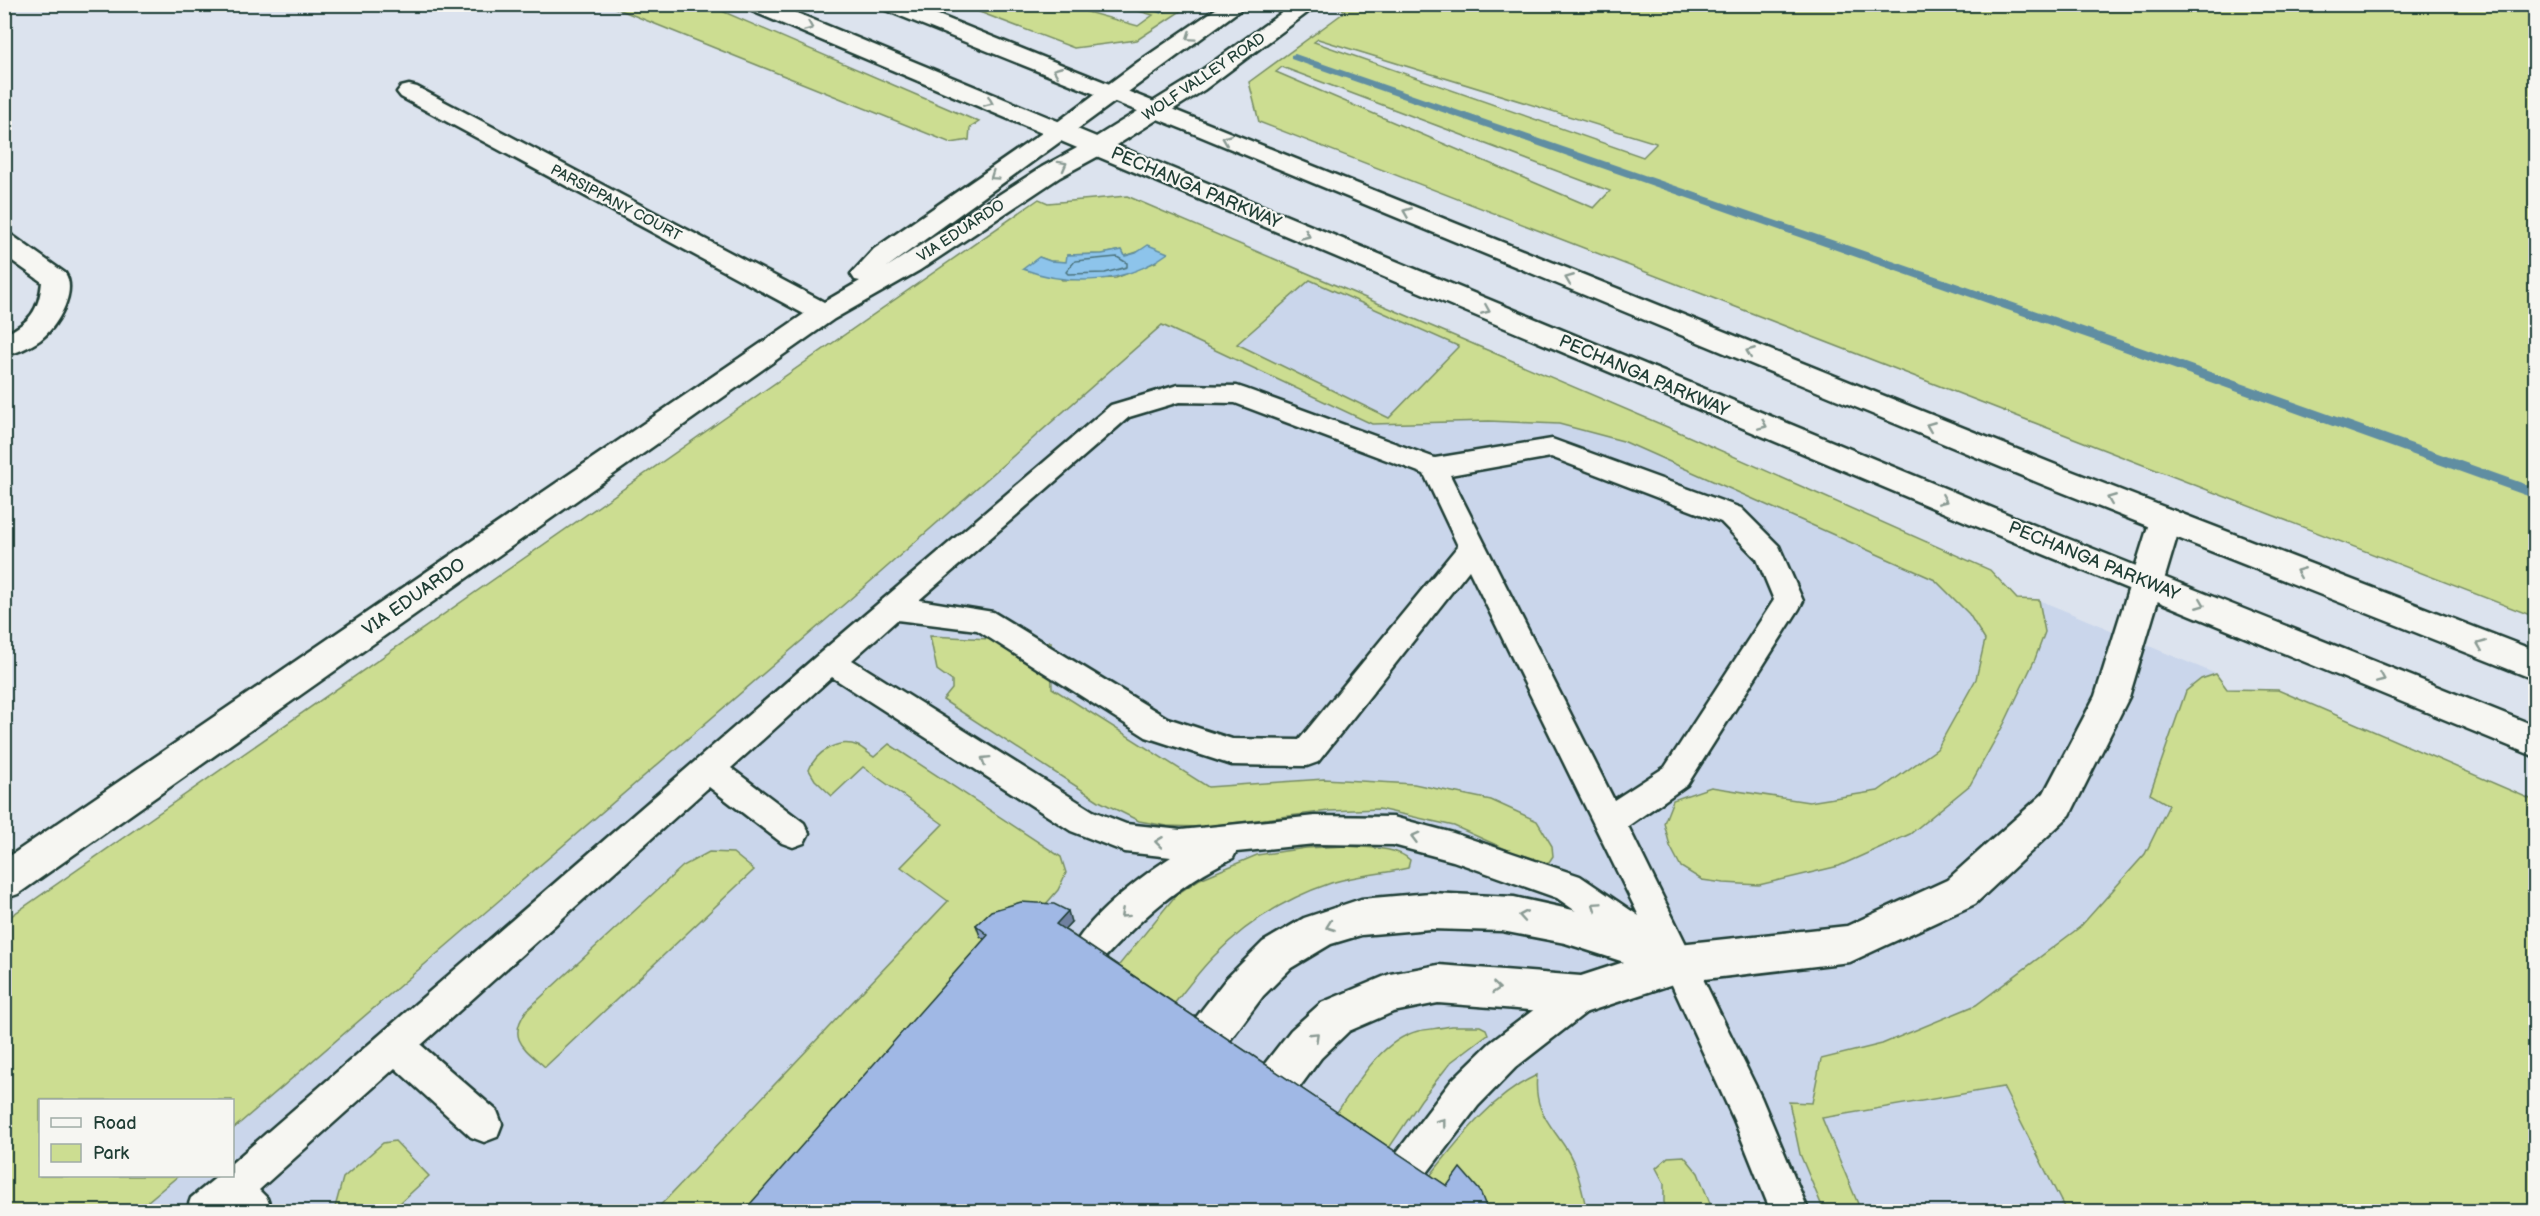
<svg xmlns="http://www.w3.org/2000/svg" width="2540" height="1216" font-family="'Balsamiq Sans',sans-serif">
	<rect width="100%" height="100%" fill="#dce3ee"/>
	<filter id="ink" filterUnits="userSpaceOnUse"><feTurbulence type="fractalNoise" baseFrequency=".0167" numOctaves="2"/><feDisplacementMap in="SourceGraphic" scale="12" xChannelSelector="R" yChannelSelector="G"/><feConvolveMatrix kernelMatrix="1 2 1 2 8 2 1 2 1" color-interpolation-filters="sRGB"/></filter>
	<g filter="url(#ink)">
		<path fill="#cad6eb" d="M1236,241L1672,429L1990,570L2017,599L2039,600L2216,674L2227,689L2278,690L2535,801V1211L93,1212L137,1176H232V1100Z"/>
		<path fill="#ccdd91" stroke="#768d62" stroke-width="1.5" fill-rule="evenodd" d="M608,5H708L979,122L970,128L969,140L951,143Z
			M1166,5H1190L1137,40L1074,48L961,5H1062L1138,26L1153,15L1117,5Z
			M1337,5H2535V617L1259,122L1249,82L1346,11L1335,6ZM1318,39L1656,143V144L1643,157L1314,42ZM1282,67L1610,191L1594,208L1276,72Z
			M1127,196L1672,429L1990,570L2017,599L2039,600L2045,632L2035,659L2005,722L1970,785L1910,834L1839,866L1759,885L1724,883L1702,880L1681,867L1670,846L1664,823L1673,800L1711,787L1809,802L1878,791L1937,749L1976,679L1985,640L1969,614L1935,580L1623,441L1559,424L1489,421L1372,424L1162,325L863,588L233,1129L232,1100H40V1176H178L136,1211H5L4,921L1039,199L1048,203ZM1122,250L1125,256L1143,250L1156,262L1116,278L1062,280L1039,257L1050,261L1067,262V255L1102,254ZM1310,280L1458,346V347L1389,418L1237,344Z
			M930,636L1051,642L1052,688L1208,787L1324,779L1414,784L1491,800L1537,821L1552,846L1553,856L1549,862L1539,864L1454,826L1379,809L1329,811L1201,827L1167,826L1139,821L1099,801L943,700L952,689V681L937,670Z
			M2216,674L2227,689L2278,690L2535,801V1211H2066L2003,1087L1822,1118L1861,1211H1824L1800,1154L1789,1102L1812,1103L1821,1059L1882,1044L1976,1005L2080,927L2145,854L2169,805L2150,794L2186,691L2201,679Z
			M889,744L1061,857L1066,873L1058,890L1039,912L980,935L992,945L757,1211L654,1212L948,901L901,867L943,824L863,767L832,796L815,780L809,770C816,752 838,738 858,746C863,748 869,754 874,757Z
			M1347,846C1366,848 1396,846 1410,860L1408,868C1382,874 1356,875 1331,883C1287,898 1246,923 1214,956C1198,972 1184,992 1170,1009L1115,970L1176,895L1200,879L1257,855L1306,848Z
			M709,852L733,853L754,870L545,1067C524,1048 507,1039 526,1011L683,866Z
			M1451,1026H1480L1486,1029L1488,1034L1451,1062L1421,1100L1385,1154L1333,1118C1355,1087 1379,1041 1418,1031C1429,1029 1441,1028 1451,1026Z
			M1537,1075C1533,1111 1550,1123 1567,1150C1578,1167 1582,1192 1587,1211H1483L1445,1194L1426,1181C1457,1142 1490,1097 1537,1075Z
			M395,1141L429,1176L399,1204L406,1211H334L343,1178L383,1143Z
			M1684,1156L1698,1173L1713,1211H1664V1183L1656,1168L1668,1157Z"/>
		<path fill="#8dc4eb" stroke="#618ea2" stroke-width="1.5" d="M1148,245L1168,253C1126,284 1071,287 1023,269L1039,257L1050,261L1066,262L1067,255L1102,254L1122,250L1125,256L1136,253Z"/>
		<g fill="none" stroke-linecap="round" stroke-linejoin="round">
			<path stroke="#4b737d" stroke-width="1.5" d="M1117,257L1127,263V267L1105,273L1068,274L1066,272L1075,261Z"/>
			<path fill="#618ea2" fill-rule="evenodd" d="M1139,4H1155L1166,11L1161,14Z
				M1295,54L2106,335L2536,488V499L2096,341L1291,59V55Z"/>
			<g stroke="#1f3d34" stroke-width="5">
				<path id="service" d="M1178,385L1237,386L1246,389L1435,458L1552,439L1741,508L1779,546L1803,601L1799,609L1687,785L1628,826L1761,1097L1809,1212H1771L1734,1120L1662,963L1658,965L1646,960L1557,898L1453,861L1393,845L1315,844L1236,852L1233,858C1179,883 1139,920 1099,964L1087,969L1075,964L1070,953C1085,919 1140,877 1171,857L1125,852L1071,831L832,677L731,768L804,823L809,833L804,843L793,847L782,843L709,787L421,1045L497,1111L502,1124L497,1137L484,1142L471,1137L395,1068L259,1190L267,1198L272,1212H186L191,1198L218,1176H232V1163L820,653L1111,405ZM1179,402L1235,403L1424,474L1458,546L1299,740L1232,739L1167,718L993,612L919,600L1129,417ZM1551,457L1721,522L1757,559L1774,600L1665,767L1614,800L1450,475ZM1469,570L1639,916L1580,876L1453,833L1393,817L1315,816L1181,830L1126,824L1093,811L852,660L897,620L977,630L1146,737L1232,765L1307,766L1318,762Z
					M1581,978L1593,983L1598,995L1593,1007L1516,1067L1478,1106L1420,1182L1407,1188L1394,1182L1388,1169L1394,1156L1452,1080L1490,1043L1569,983Z"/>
			</g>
			<g stroke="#1f3d34" stroke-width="5">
				<path id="minor" d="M409,85L417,87L824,302L860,281L855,280L851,274L874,249L1052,126L1060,124L1068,126L1072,131L1068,136L887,267L1042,167L1088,142L1097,140L1106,142L1109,147L1106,152L1060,177L920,270L834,319L18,894L4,899V860L804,314L401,97L397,92L401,87Z
					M4,234L13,236L65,273C78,292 56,328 40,340C30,347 16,353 4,356V335C30,322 39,311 42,282L4,255Z
					M2166,508L2177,512L2182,520L2129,697L2070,815L1975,904L1850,962L1679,982L1581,1014L1438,1003L1393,1012L1349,1031L1321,1058L1293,1096L1278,1102L1263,1096L1257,1081L1263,1066L1291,1030L1321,1003L1390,974L1438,965L1581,976L1624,962L1565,943L1502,931L1430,929L1361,935L1331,944L1291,968L1263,996L1224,1048L1209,1054L1194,1048L1188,1034L1194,1020L1226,979L1263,942L1304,918L1361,899L1430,893L1514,897L1582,912L1679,944L1847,926L1947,880L2044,793L2095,696L2150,520L2155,512Z"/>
			</g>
			<g stroke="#1f3d34" stroke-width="5">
				<path id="secondary" d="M1223,4H1248L1068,136L1060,138L1052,136L1048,131L1052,126L1138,62Z
					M1294,4H1319L1204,90L1106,152L1097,154L1088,152L1085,147L1088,142L1188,80Z"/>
			</g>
			<g stroke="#1f3d34" stroke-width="5">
				<path id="primary" d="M745,4H775L2036,526L2536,726V757L2014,542L747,9Z
					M881,4H911L2066,469L2536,651V680L2044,485L1190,132L883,9Z"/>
			</g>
			<use href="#service" fill="#f6f6f2" fill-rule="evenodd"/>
			<use href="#minor" fill="#f6f6f2" fill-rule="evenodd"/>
			<use href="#secondary" fill="#f6f6f2" fill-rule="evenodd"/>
			<use href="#primary" fill="#f6f6f2" fill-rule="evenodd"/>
		</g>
		<path fill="#8a9ec5" stroke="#1f3d34" stroke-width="1.5" d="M1071,922L1064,929L1447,1186L1488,1212L984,939L980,936L976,925Z"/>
		<path fill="#7081a0" stroke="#1f3d34" stroke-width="1.5" d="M1068,911L1071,922L1059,935L1056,924Z"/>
		<path fill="#a0b8e5" stroke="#1f3d34" stroke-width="1.5" d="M1021,902L1054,904L1068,911L1056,924L1447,1186L1460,1168L1480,1191L1488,1212H743L988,935L976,925L991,911Z"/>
		<defs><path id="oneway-chevron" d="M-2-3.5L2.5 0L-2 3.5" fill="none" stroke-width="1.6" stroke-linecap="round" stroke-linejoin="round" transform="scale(1.5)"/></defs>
		<g stroke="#8a9a93">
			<use href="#oneway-chevron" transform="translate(809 27) rotate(23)"/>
			<use href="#oneway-chevron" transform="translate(1190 37) rotate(146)"/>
			<use href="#oneway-chevron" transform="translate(1057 71) rotate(-158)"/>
			<use href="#oneway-chevron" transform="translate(989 102) rotate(23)"/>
			<use href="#oneway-chevron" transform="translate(1226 139) rotate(-158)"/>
			<use href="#oneway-chevron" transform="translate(1063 165) rotate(-29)"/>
			<use href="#oneway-chevron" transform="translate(994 176) rotate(145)"/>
			<use href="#oneway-chevron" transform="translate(1407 212) rotate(-158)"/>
			<use href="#oneway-chevron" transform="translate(1306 235) rotate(23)"/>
			<use href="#oneway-chevron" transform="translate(1569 279) rotate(-158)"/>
			<use href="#oneway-chevron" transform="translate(1486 310) rotate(23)"/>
			<use href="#oneway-chevron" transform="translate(1750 352) rotate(-158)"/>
			<use href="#oneway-chevron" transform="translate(1763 425) rotate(23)"/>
			<use href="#oneway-chevron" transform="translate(1930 426) rotate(-158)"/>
			<use href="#oneway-chevron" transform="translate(2111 499) rotate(-158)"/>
			<use href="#oneway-chevron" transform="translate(1943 500) rotate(23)"/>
			<use href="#oneway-chevron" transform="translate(2300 572) rotate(-158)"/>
			<use href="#oneway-chevron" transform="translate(2201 604) rotate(22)"/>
			<use href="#oneway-chevron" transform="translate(2481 645) rotate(-158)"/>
			<use href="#oneway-chevron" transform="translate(2381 678) rotate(23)"/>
			<use href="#oneway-chevron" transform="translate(985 760) rotate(-148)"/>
			<use href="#oneway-chevron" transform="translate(1415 837) rotate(-165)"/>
			<use href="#oneway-chevron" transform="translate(1159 842) rotate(-173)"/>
			<use href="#oneway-chevron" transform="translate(1596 906) rotate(-146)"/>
			<use href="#oneway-chevron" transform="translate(1124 914) rotate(138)"/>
			<use href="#oneway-chevron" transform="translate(1523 916) rotate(-170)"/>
			<use href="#oneway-chevron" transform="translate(1330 926) rotate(160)"/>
			<use href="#oneway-chevron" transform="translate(1496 988) rotate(5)"/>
			<use href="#oneway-chevron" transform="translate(1315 1036) rotate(-44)"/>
			<use href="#oneway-chevron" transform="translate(1442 1122) rotate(-52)"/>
		</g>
	</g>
	<g text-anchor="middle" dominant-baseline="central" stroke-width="4.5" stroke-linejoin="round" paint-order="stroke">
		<g font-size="15" fill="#1f3d34" stroke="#f6f6f2">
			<text transform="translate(1204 77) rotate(-34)">WOLF VALLEY ROAD</text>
			<text transform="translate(616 203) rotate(28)">PARSIPPANY COURT</text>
			<text transform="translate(961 231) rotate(-33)">VIA EDUARDO</text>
		</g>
		<g font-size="18" fill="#1f3d34" stroke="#f6f6f2">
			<text transform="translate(1196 188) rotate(23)">PECHANGA PARKWAY</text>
			<text transform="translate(1644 376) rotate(23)">PECHANGA PARKWAY</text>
			<text transform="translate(2094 561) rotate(22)">PECHANGA PARKWAY</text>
			<text transform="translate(414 597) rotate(-35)">VIA EDUARDO</text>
		</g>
	</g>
	<rect width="2540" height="1216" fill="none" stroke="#f6f6f2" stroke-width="24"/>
	<rect x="12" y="12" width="2516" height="1192" fill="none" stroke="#1f3d34" stroke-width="2" filter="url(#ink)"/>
	<rect x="39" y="1099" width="195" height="78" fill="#f6f6f2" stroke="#a0aca6" stroke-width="1.5"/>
	<rect x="51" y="1118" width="30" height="9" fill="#f6f6f2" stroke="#a0aca6" stroke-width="1.5"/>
	<text x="93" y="1129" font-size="18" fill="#1f3d34">Road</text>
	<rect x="51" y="1144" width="30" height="18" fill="#ccdd91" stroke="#a0aca6" stroke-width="1.5"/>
	<text x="93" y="1159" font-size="18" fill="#1f3d34">Park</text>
</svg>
